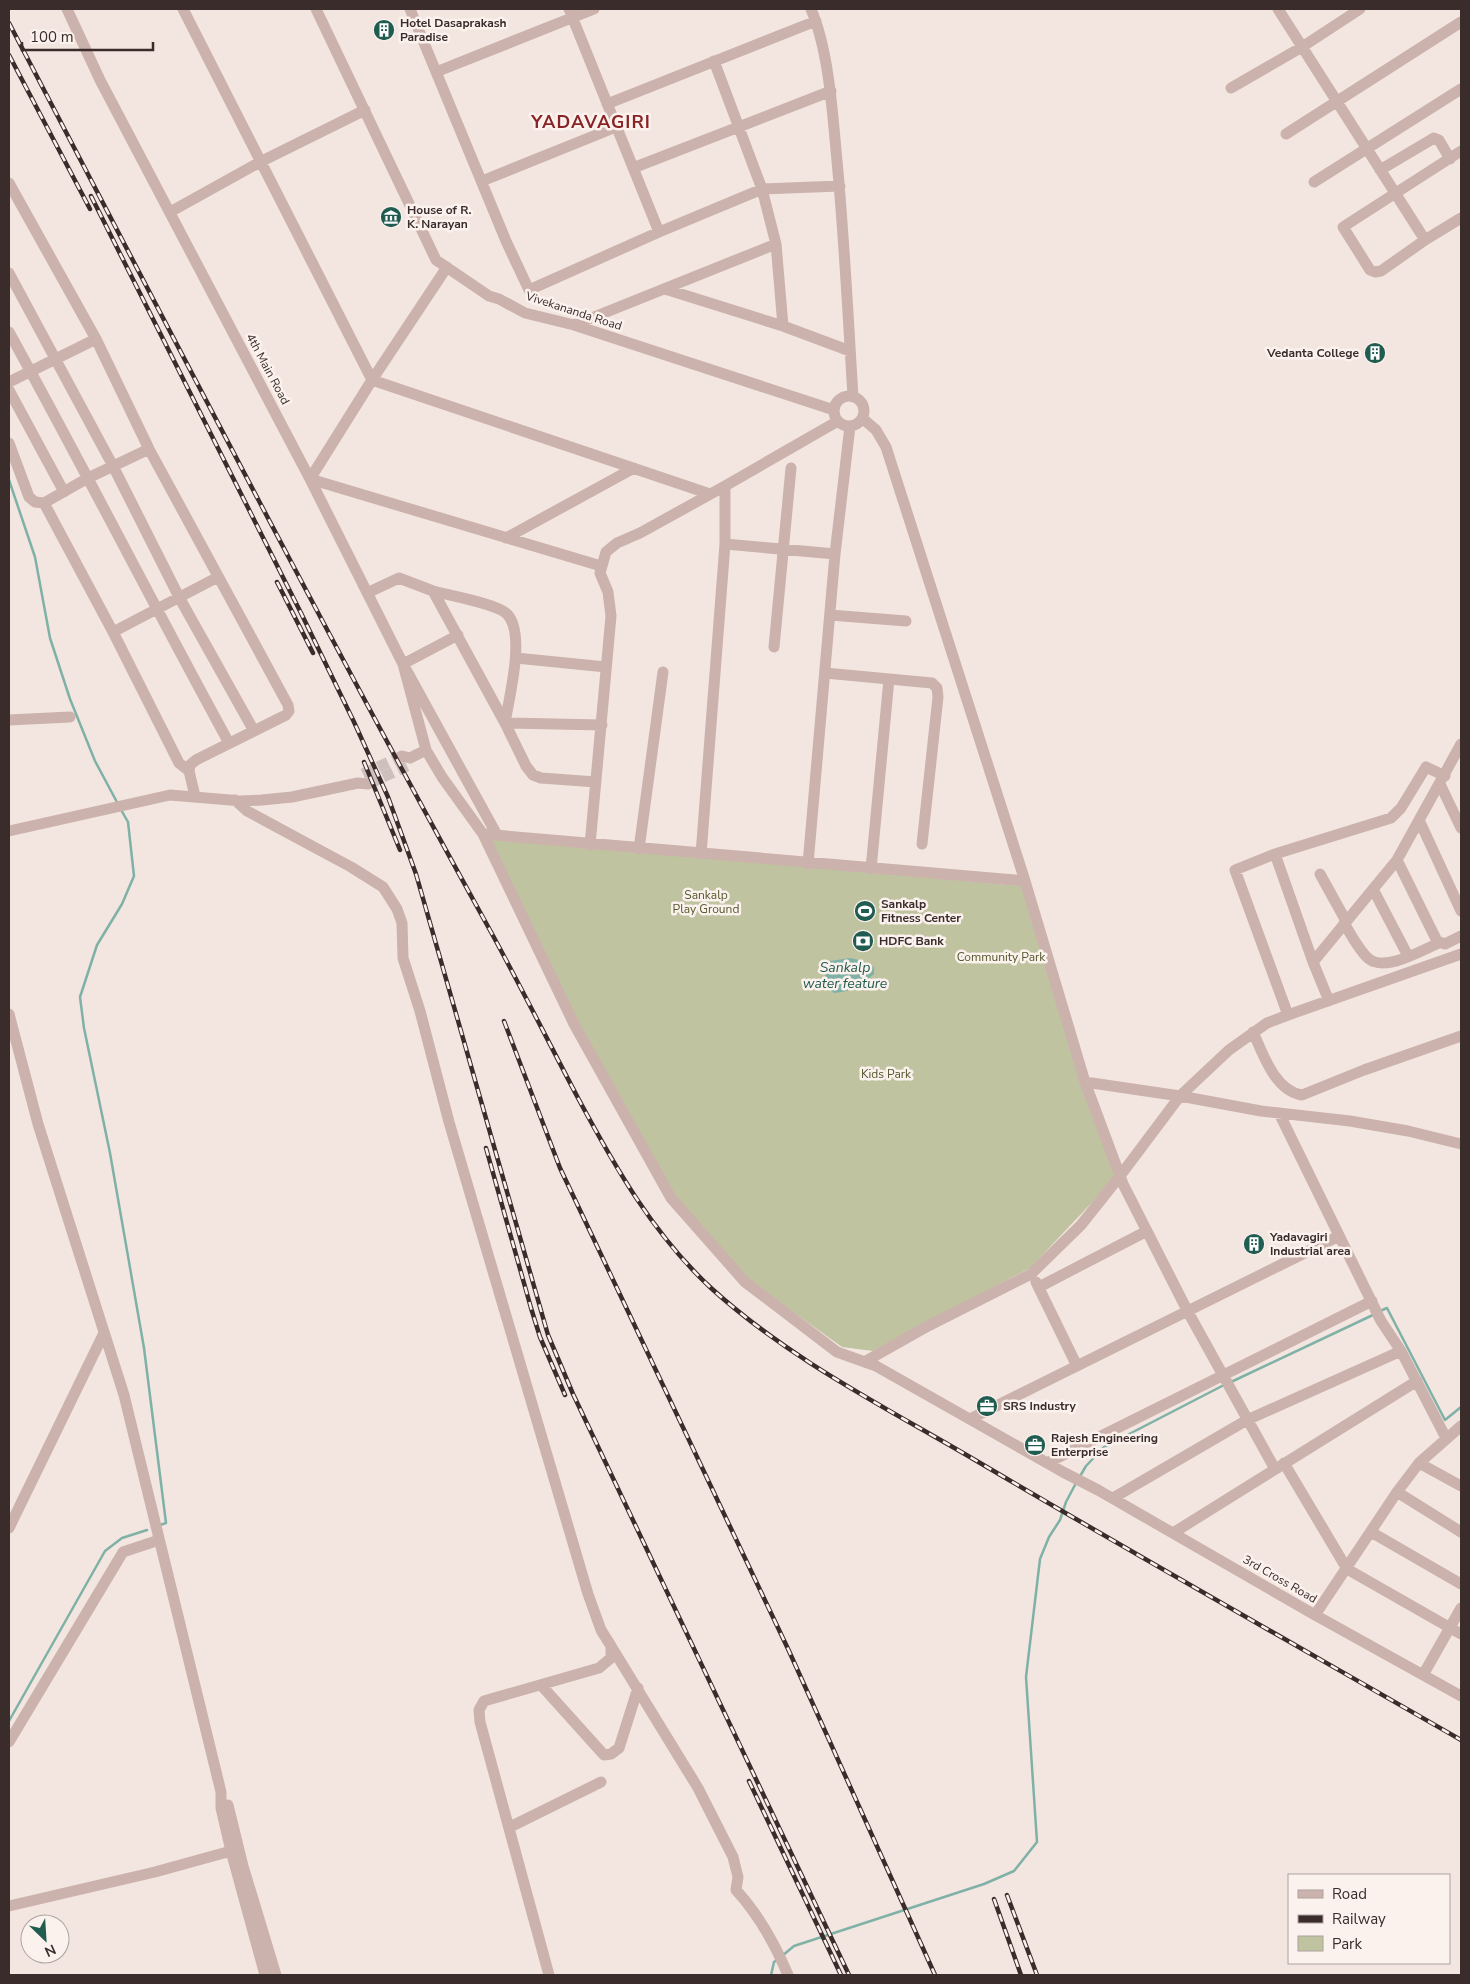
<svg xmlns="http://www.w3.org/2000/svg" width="1470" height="1984" font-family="'Nunito Sans',sans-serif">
	<rect width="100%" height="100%" fill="#f3e6e1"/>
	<path fill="#c0c3a0" d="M490,838L1022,886L1116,1177L1030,1268L873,1351L842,1347L751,1282L675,1195L577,1022Z"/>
	<path fill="#7fb1a6" d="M850,958L863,961L874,967V974C861,985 851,992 834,993C822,984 823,974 830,961Z"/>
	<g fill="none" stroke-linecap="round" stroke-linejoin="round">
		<path stroke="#7fb1a6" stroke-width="2.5" d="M9,480L35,557L50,638L70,699L95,761L118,804
			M120,808L128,822L134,876L122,904L97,945L80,997L84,1028L110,1153L144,1348L166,1523L160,1525
			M1380,1311L1387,1308L1445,1420L1461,1407
			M1231,1382L1375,1314
			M1079,1478L1086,1466L1104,1447L1224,1385
			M9,1721L105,1551L122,1538L147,1530
			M782,1956L794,1946L984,1884L1014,1871L1037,1842L1026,1677L1040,1559L1049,1537L1060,1520L1066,1502L1076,1483
			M771,1975L774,1962L778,1959"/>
		<path stroke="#cec1bd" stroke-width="11" stroke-dasharray="11 5.5" stroke-linecap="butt" d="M363,774L402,756
			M368,784L407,766"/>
		<path stroke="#ccb2ac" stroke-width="11" d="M67,9L100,80L310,479L403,664L426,750
			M183,9L372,380L710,494
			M316,9L436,260L489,296L499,299L525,313L574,325L834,410
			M410,9L506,241L529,290L659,232L762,189L840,186
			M569,9L659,232
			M811,9C828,49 832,106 836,150C844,232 848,315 853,397
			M1278,9L1425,240
			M714,61L762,189L776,244L783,326
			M436,72L594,9
			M1231,88L1302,47L1360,9
			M607,104L816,21
			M1286,134L1461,22
			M1461,151L1343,227L1370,270L1375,272L1381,271L1425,240L1461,218
			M633,168L831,91
			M1380,170L1434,138L1439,140L1450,159
			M482,181L616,127
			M1314,182L1461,89
			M9,183L96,339L149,449L288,705L289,711L286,715L196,760L190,765L189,771L195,796
			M170,212L262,161L365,110
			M447,267L372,380L310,479L601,566
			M9,273L113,466L179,597L254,731
			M665,289L783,326L850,351
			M574,325L776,244
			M9,332C84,468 154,606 229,743
			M9,382L96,339
			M9,390L64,492
			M834 411a15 15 0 1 1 30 0a15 15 0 1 1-30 0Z
			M862,418L876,430L886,447L1025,881L1085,1082L1123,1184L1188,1312L1275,1469
			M9,443L29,497L35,502L44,503L113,632L179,763L189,771
			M44,503L88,478L149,449
			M506,538L634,468
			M725,544L835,554
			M433,591C448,595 498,604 507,614C526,633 509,698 505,723L602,725
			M367,593L399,578L433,591L505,723L526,766L533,775L541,778L596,782
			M830,615L906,621
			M113,632L218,577
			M458,635L403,664L497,835
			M774,647L791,468
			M516,658L606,667
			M825,673L932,683L937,688L938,697L922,844
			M9,720L70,717
			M402,756L410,758L426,750L442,777L483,834L1025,881
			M1440,784L1461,828
			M235,800L247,811L351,867L383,887L397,909L402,923L403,958L420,1011L449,1122L588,1594L601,1630L611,1646V1658L599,1668L484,1701L479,1710L480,1722L549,1975
			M1420,822L1461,911
			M9,831L170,795L242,801L262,800L292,797L358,783L368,784
			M483,834L574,1024L671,1198L745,1282L837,1352L876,1366L1063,1472L1098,1490L1315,1615L1461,1696
			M590,845L611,616L608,592L600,573L606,552L617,543L640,533L725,486L838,421
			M639,849L663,672
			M701,854L725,544V486
			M1275,854L1313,962L1329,1001
			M1397,860L1437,941L1445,944L1461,936
			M808,864L835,554L850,426
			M871,869L889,679
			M1320,874L1346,921
			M1373,889L1408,956
			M1344,923C1350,933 1360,952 1369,959C1386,972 1422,950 1439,943
			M1313,962L1397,860L1461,744
			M9,1014L38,1124L124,1395L221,1792V1808L231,1851L265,1975
			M1288,1015L1235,870L1275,854L1391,818L1401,808L1426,767L1445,776
			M1253,1032C1263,1054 1275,1091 1302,1095L1364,1070L1461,1036
			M1085,1082L1180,1096L1261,1111L1350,1121L1408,1131L1461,1144
			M1279,1113L1381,1321L1401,1351L1446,1438
			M1036,1282L1077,1366
			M1039,1287L1147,1231
			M866,1361L928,1326L1031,1274L1081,1225L1120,1176L1180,1096L1229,1050L1267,1023L1288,1015L1461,954
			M970,1419L1339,1236
			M1047,1463L1372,1301
			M1284,1463L1347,1569L1461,1634
			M1419,1463L1461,1486
			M1397,1492L1461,1532
			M1113,1498L1247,1420L1401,1351
			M9,1528L104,1333
			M1371,1532L1461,1584
			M1173,1533L1417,1381
			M1315,1615L1397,1492L1419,1463L1461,1426
			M611,1646L698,1788L733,1857L738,1877L736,1890C759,1915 775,1944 788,1975
			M1423,1675L1461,1608
			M541,1685L604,1755L611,1754L619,1748L638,1688
			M9,1742L123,1552L159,1540
			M228,1805L243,1866L276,1975
			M510,1827L601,1782
			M9,1906L155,1872L231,1851"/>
		<g stroke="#3a2c2b" stroke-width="4.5">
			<path id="rail" d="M9,23C168,327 325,632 491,932C521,987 549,1043 578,1098C615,1167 653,1234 711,1288C789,1359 885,1407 975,1460C1136,1555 1299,1647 1461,1740
				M9,55L90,209
				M91,196L301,613L354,722L388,797L416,874L548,1335L573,1394L849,1975
				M277,582L313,653
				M364,762L400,850
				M504,1021L560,1168L789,1651L935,1975
				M486,1148L531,1308L540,1337L565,1395
				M749,1781L841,1975
				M1007,1895L1037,1975
				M994,1899L1021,1975"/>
		</g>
		<use href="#rail" stroke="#fbf1ed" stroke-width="2.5" stroke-dasharray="8" stroke-linecap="butt"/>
	</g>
	<defs>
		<g id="building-disc" transform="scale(1.125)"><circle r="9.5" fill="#205c50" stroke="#fbf1ed"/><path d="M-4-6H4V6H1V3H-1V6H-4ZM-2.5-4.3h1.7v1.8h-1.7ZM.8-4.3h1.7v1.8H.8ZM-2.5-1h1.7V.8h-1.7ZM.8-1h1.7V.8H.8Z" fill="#fff"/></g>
		<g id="museum-disc" transform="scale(1.125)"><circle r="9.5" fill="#205c50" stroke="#fbf1ed"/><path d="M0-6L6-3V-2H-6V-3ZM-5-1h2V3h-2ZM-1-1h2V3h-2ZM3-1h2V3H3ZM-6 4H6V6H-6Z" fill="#fff"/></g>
		<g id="stadium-disc" transform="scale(1.125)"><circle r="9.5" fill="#205c50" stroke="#fbf1ed"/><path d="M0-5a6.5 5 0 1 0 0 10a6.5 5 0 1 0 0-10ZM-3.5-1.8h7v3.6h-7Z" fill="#fff"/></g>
		<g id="bank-disc" transform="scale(1.125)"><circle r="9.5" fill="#205c50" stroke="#fbf1ed"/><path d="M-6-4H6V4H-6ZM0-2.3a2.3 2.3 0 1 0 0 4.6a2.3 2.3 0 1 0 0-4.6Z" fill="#fff"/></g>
		<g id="office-disc" transform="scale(1.125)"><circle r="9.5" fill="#205c50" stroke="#fbf1ed"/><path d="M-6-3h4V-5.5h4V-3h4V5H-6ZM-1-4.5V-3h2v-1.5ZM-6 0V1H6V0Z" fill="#fff"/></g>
	</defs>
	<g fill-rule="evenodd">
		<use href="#building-disc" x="384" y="30"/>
		<use href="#museum-disc" x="391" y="217"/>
		<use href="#building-disc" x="1375" y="353"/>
		<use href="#stadium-disc" x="865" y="911"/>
		<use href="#bank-disc" x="863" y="941"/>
		<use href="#building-disc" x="1254" y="1244"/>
		<use href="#office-disc" x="987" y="1406"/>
		<use href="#office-disc" x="1035" y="1445"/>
	</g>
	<g text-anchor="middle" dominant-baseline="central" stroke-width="5" stroke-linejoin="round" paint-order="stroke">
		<g font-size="12" font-weight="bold" fill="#3a2c2b" stroke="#fbf1ed" text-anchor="start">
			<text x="400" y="23">Hotel Dasaprakash<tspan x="400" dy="14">Paradise</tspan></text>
			<text x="407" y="210">House of R.<tspan x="407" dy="14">K. Narayan</tspan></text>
			<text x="1359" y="353" text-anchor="end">Vedanta College</text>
			<text x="881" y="904">Sankalp<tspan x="881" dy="14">Fitness Center</tspan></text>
			<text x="879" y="941">HDFC Bank</text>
			<text x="1270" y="1237">Yadavagiri<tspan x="1270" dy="14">Industrial area</tspan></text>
			<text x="1003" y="1406">SRS Industry</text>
			<text x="1051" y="1438">Rajesh Engineering<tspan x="1051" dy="14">Enterprise</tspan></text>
		</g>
		<g font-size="12" fill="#3a2c2b" stroke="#fbf1ed">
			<text transform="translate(574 311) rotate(18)">Vivekananda Road</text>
			<text transform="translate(268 369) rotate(62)">4th Main Road</text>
			<text transform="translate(1280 1579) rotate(30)">3rd Cross Road</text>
		</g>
		<g font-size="12" fill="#54592e" stroke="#fbf1ed">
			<text x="706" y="895">Sankalp<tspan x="706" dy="14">Play Ground</tspan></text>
			<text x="1001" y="957">Community Park</text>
			<text x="886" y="1074">Kids Park</text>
		</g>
		<g font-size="14" font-style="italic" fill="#205c50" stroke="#fbf1ed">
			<text x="845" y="967">Sankalp<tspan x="845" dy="16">water feature</tspan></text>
		</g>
		<g font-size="18" font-weight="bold" letter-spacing="1" fill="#892426" stroke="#fbf1ed">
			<text x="591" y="122">YADAVAGIRI</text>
		</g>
	</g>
	<rect width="1470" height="1984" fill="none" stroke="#3a2c2b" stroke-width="20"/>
	<rect x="1288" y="1874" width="162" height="90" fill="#fbf1ed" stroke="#aea29f"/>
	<rect x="1298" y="1890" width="25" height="8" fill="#ccb2ac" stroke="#aea29f"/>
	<text x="1332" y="1899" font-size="15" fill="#3a2c2b">Road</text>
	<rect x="1298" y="1915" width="25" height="8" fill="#3a2c2b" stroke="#aea29f"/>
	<text x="1332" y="1924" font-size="15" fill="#3a2c2b">Railway</text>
	<rect x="1298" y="1936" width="25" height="15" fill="#c0c3a0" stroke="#aea29f"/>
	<text x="1332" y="1949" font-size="15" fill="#3a2c2b">Park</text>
	<g transform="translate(45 1939) rotate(155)"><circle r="24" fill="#fbf1ed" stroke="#aea29f"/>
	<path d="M0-4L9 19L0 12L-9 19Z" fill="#205c50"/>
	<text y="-8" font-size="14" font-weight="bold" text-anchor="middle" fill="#3a2c2b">N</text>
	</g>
	<path d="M22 42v8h131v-8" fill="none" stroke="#3a2c2b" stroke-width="2.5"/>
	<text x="30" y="42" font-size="15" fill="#3a2c2b" stroke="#fbf1ed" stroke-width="4" paint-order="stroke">100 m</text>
</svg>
